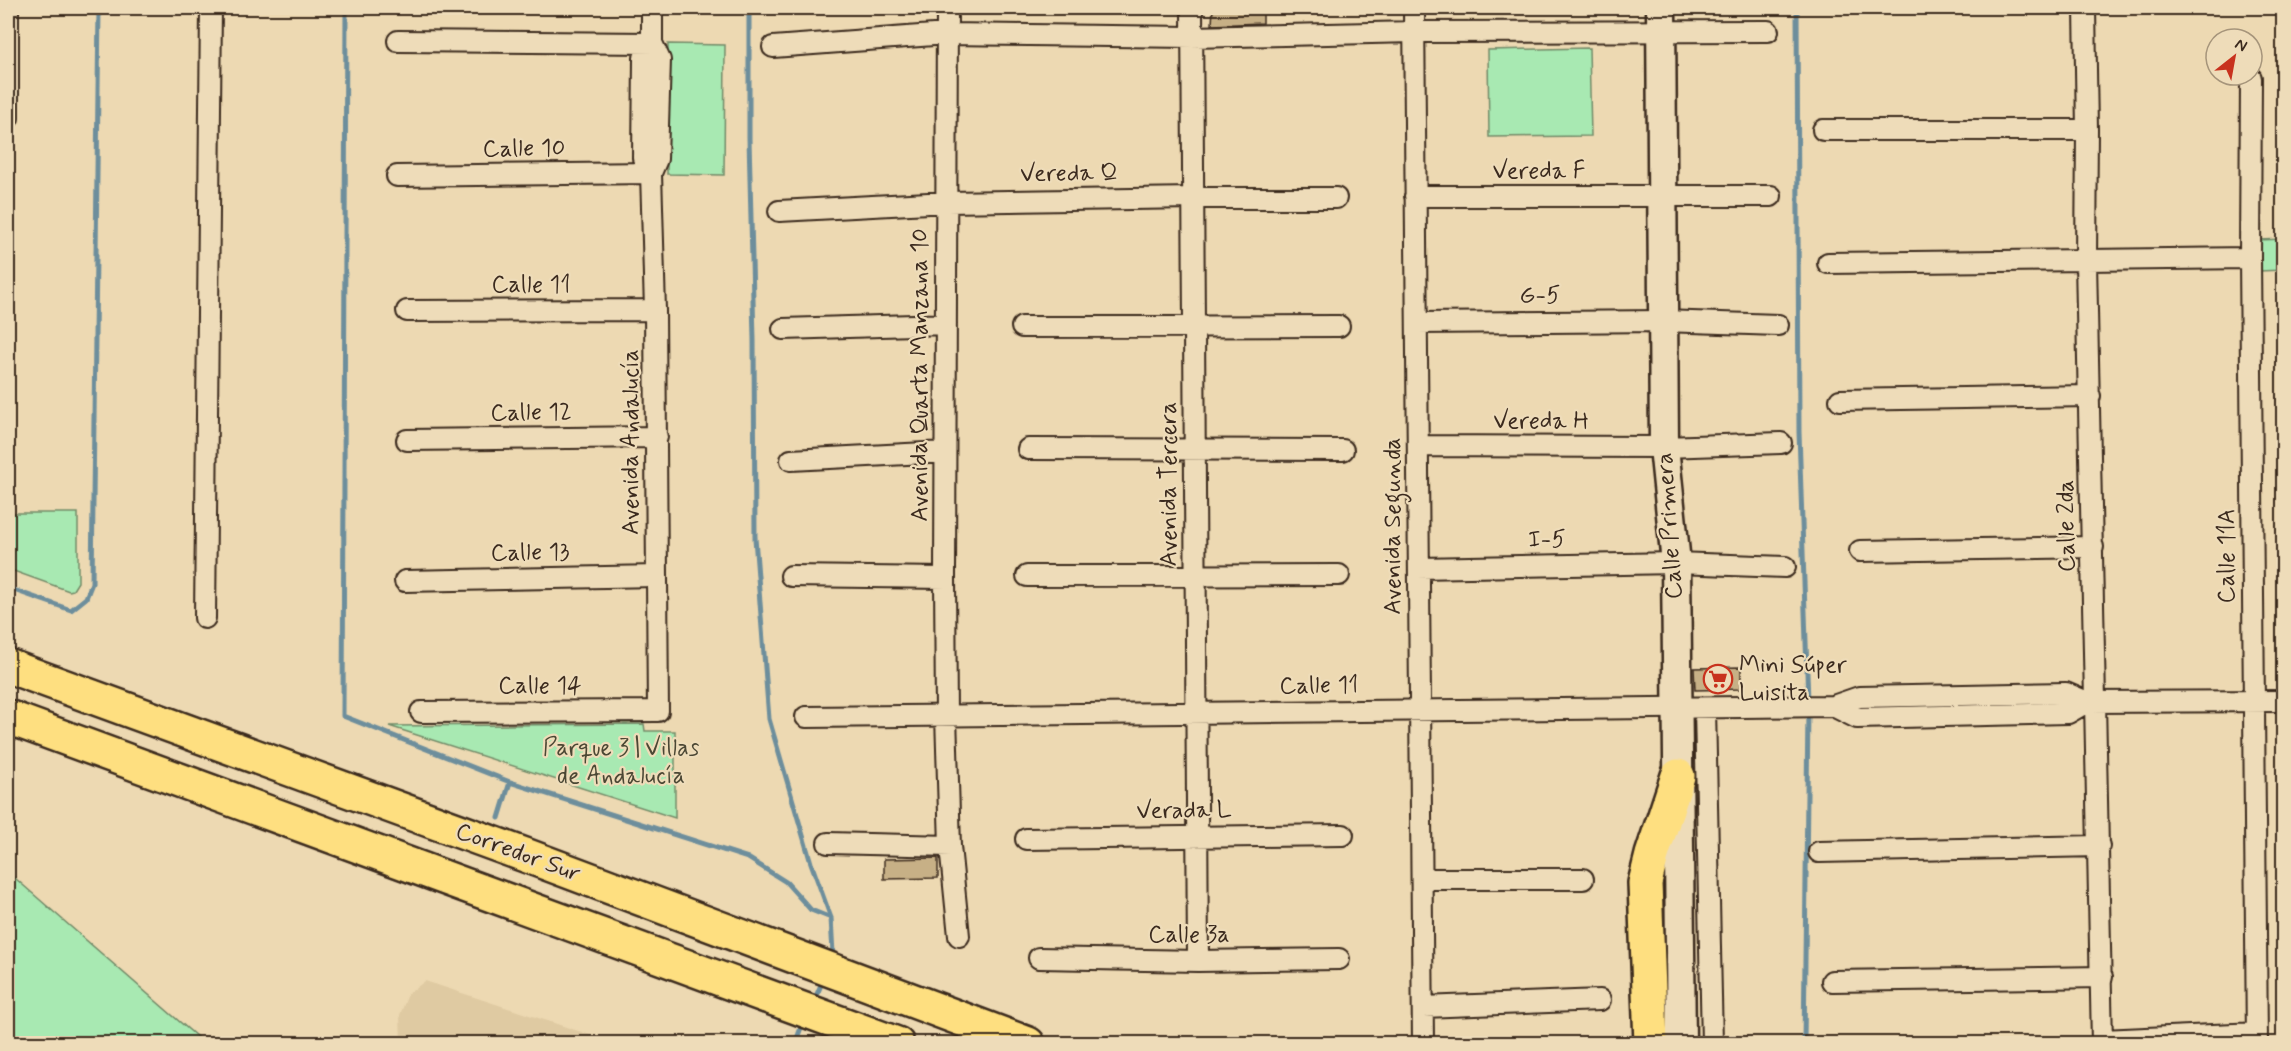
<svg xmlns="http://www.w3.org/2000/svg" width="2291" height="1051" font-family="Mynerve,sans-serif">
	<rect width="100%" height="100%" fill="#edd9b2"/>
	<filter id="ink" filterUnits="userSpaceOnUse"><feTurbulence type="fractalNoise" baseFrequency=".0167" numOctaves="2"/><feDisplacementMap in="SourceGraphic" scale="12" xChannelSelector="R" yChannelSelector="G"/><feConvolveMatrix kernelMatrix="1 2 1 2 8 2 1 2 1" color-interpolation-filters="sRGB"/></filter>
	<g filter="url(#ink)">
		<path fill="#dfcaa2" d="M425,981L615,1043H401L400,1015L408,994Z"/>
		<path fill="#a8e9b2" stroke="#728a68" stroke-width="1.5" d="M668,44L725,45L724,175L667,174Z
			M1589,48L1591,136L1489,137L1488,50Z
			M2283,239V270L2259,271V240Z
			M8,513H78V582L73,590L69,591L8,569Z
			M644,724L645,731H675V818L389,726Z
			M8,872L204,1043H8Z"/>
		<g fill="none" stroke-linecap="round" stroke-linejoin="round">
			<path stroke="#6d8e9c" stroke-width="5" d="M346,8L343,716L510,782L499,818
				M749,8V138L754,340L755,538L769,719L811,863L831,918L833,954
				M1797,8L1799,432L1808,702
				M8,588L71,610L86,598L92,583L99,8
				M510,782L748,858L786,882L811,910L831,918
				M814,1001L824,978
				M795,1044L803,1022
				M1804,1044L1808,711"/>
		</g>
		<path fill="#c7b086" stroke="#3b2a1e" stroke-width="1.5" d="M1213,8H1263V23L1212,25Z
			M1741,667V689L1695,690L1694,668Z
			M938,858V878L884,879V859Z"/>
		<g fill="none" stroke-linecap="round" stroke-linejoin="round">
			<g stroke="#3b2a1e" stroke-width="24">
				<path id="street" d="M947,8L945,578L946,716L950,846L959,936
					M1192,8L1198,961
					M1414,8L1423,1044
					M2085,8L2087,130L2086,261L2102,1044
					M398,41L652,43
					M773,47L947,34L1192,37L1414,32L1768,31
					M2251,78L2250,258L2257,1044
					M8,118V8
					M1823,130H2087
					M651,173L657,159L660,60L652,43V8
					M397,176L651,173
					M1415,196H1771
					M779,211L947,202L1193,198H1336
					M1828,263L2250,258
					M407,311L655,310
					M1417,323L1663,321L1778,325
					M1022,327L1339,326
					M783,329L946,324
					M1840,400L2090,396
					M407,440L657,437
					M1418,446L1664,447L1781,443
					M1028,449L1343,450
					M791,460L945,452
					M1860,551L2093,547
					M1419,568L1676,563L1785,567
					M791,576L945,578
					M1027,576L1339,575
					M405,581L657,576
					M205,618L211,8
					M1833,706L1857,718L2068,713L2087,702
					M1705,708L1712,1044
					M421,712L658,711L655,310L651,173L643,158L644,58L652,43
					M806,717L1833,706L1859,697L2066,693L2087,702L2284,701
					M1026,839L1343,835
					M828,843L950,846
					M1819,852L2099,846
					M1422,879H1583
					M1039,958L1198,961L1339,959
					M1832,981L2102,977
					M1423,1007L1600,1000
					M2102,1040L2257,1033"/>
			</g>
			<g stroke="#3b2a1e" stroke-width="33">
				<path id="secondary" d="M1661,8L1664,447L1676,563L1681,1044"/>
			</g>
			<g stroke="#3b2a1e" stroke-width="38">
				<path id="highway" d="M8,666L525,855L1028,1044
					M8,717L897,1044
					M1651,1044L1645,883L1652,855L1678,776"/>
			</g>
			<use href="#street" stroke="#eedcb9" stroke-width="20"/>
			<use href="#secondary" stroke="#eedcb9" stroke-width="28"/>
			<use href="#highway" stroke="#fedf80" stroke-width="33"/>
		</g>
	</g>
	<defs>
		<g id="supermarket-ring" transform="scale(1.5)"><circle r="9.5" fill="#eedcb9" stroke="#c8321e" stroke-width="1.5"/><path d="M-6-5.5h2.5l.6 2H6L4.5 2H-2.5L-4.4-4H-6ZM-1.5 3.2a1.3 1.3 0 1 0 .1 0ZM3 3.2a1.3 1.3 0 1 0 .1 0Z" fill="#c8321e"/></g>
	</defs>
	<g fill-rule="evenodd">
		<use href="#supermarket-ring" x="1718" y="679"/>
	</g>
	<g text-anchor="middle" dominant-baseline="central" stroke-width="4.5" stroke-linejoin="round" paint-order="stroke">
		<g font-size="24" fill="#3b2a1e" stroke="#eedcb9">
			<text transform="translate(524 149) rotate(-1)">Calle 10</text>
			<text x="1539" y="171">Vereda F</text>
			<text transform="translate(1069 174) rotate(-1)">Vereda Q</text>
			<text x="531" y="285">Calle 11</text>
			<text transform="translate(1540 296) rotate(-1)">G-5</text>
			<text transform="translate(920 375) rotate(-90)">Avenida Quarta Manzana 10</text>
			<text transform="translate(531 413) rotate(-1)">Calle 12</text>
			<text x="1541" y="421">Vereda H</text>
			<text transform="translate(631 442) rotate(-90)">Avenida Andalucía</text>
			<text transform="translate(1169 484) rotate(-90)">Avenida Tercera</text>
			<text transform="translate(1393 526) rotate(-90)">Avenida Segunda</text>
			<text transform="translate(1670 526) rotate(-94)">Calle Primera</text>
			<text transform="translate(2067 526) rotate(-91)">Calle 2da</text>
			<text transform="translate(1547 540) rotate(-1)">I-5</text>
			<text transform="translate(530 553) rotate(-1)">Calle 13</text>
			<text transform="translate(2227 556) rotate(-90)">Calle 11A</text>
			<text x="540" y="686">Calle 14</text>
			<text transform="translate(1319 686) rotate(-1)">Calle 11</text>
			<text transform="translate(1184 811) rotate(-1)">Verada L</text>
			<text transform="translate(518 853) rotate(20)">Corredor Sur</text>
			<text x="1189" y="935">Calle 3a</text>
		</g>
		<g font-size="24" fill="#3b2a1e" stroke="#eedcb9" text-anchor="start">
			<text x="1739" y="665">Mini Súper<tspan x="1739" dy="28">Luisita</tspan></text>
		</g>
		<g font-size="24" fill="#4b4734" stroke="#eedcb9">
			<text x="621" y="748">Parque 3 | Villas<tspan x="621" dy="28">de Andalucía</tspan></text>
		</g>
	</g>
	<rect width="2291" height="1051" fill="none" stroke="#eedcb9" stroke-width="30"/>
	<rect x="15" y="15" width="2261" height="1021" fill="none" stroke="#3b2a1e" stroke-width="2" filter="url(#ink)"/>
	<g transform="translate(2234 57) rotate(31)"><circle r="28" fill="#eedcb9" stroke="#a6957b" stroke-width="1.5"/>
	<path d="M0-4.5L10 22L0 15L-10 22Z" fill="#c8321e"/>
	<text y="-9" font-size="16" font-weight="bold" text-anchor="middle" fill="#3b2a1e">N</text>
	</g>
</svg>
